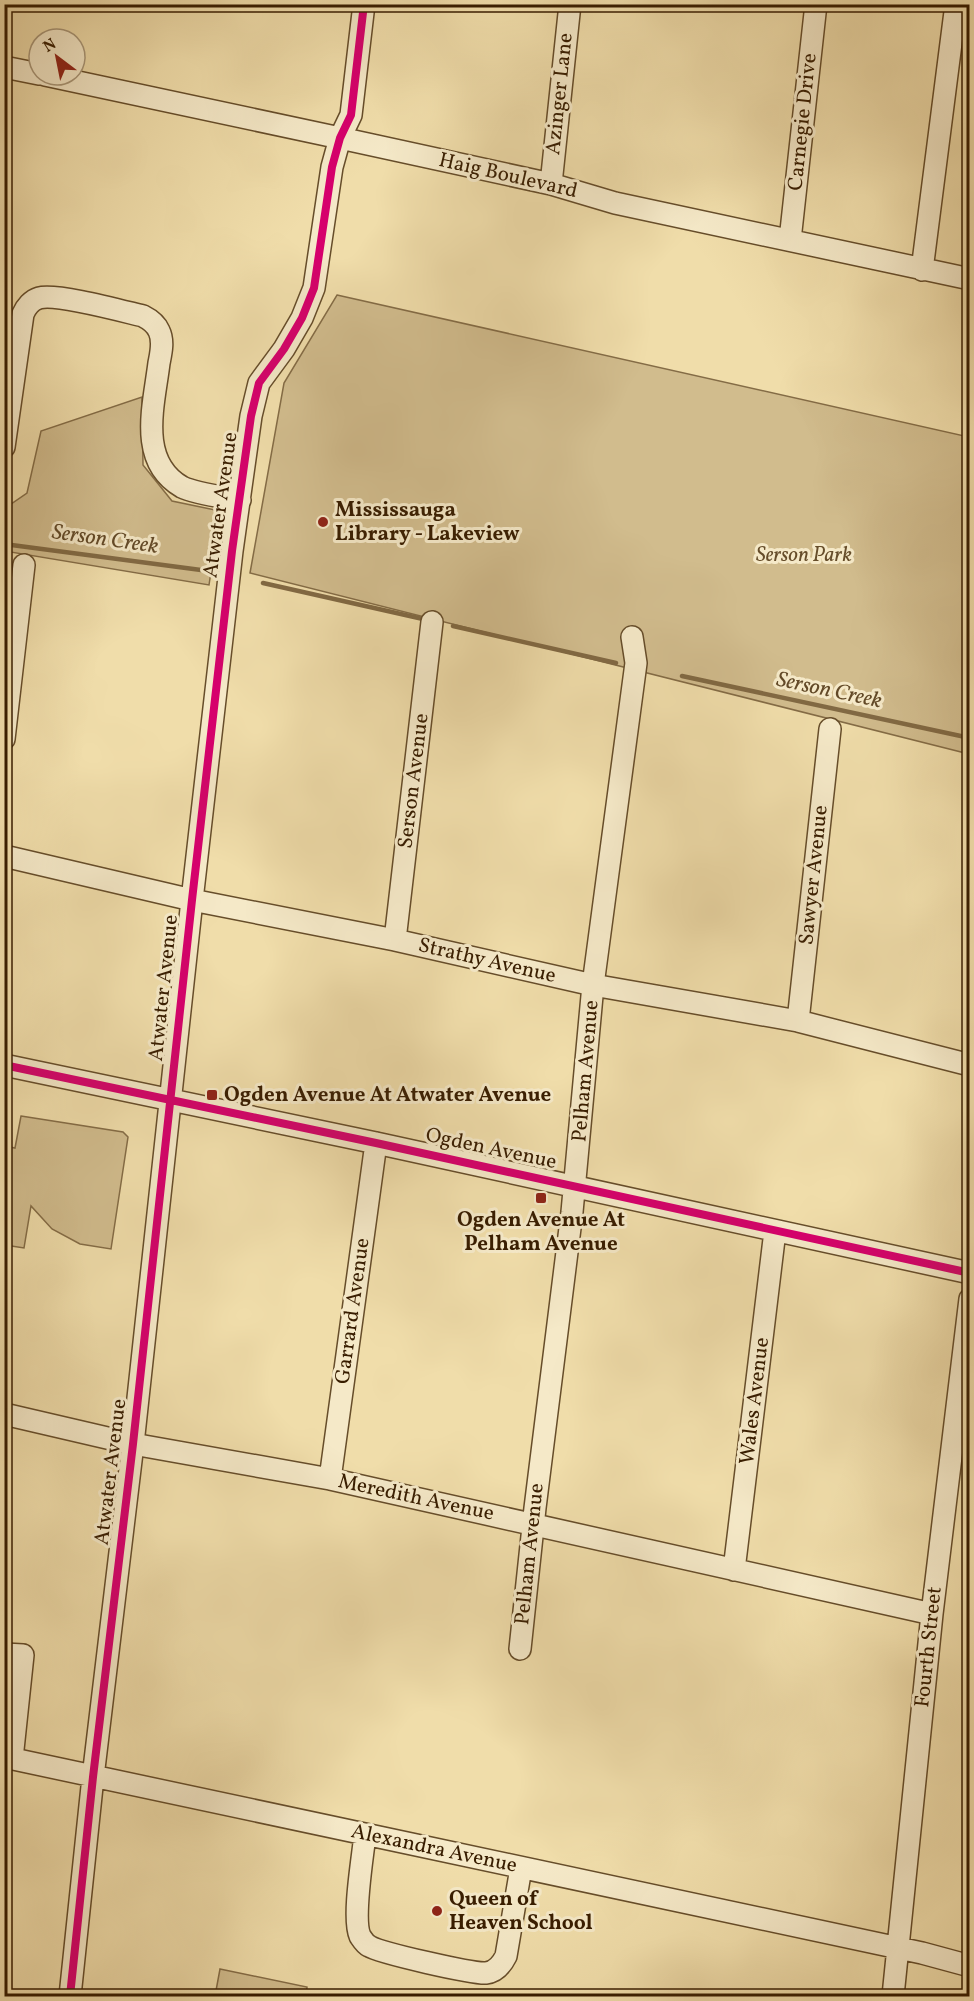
<svg xmlns="http://www.w3.org/2000/svg" width="974" height="2001" font-family="Vollkorn,serif">
	<rect width="100%" height="100%" fill="#f0ddaa"/>
	<filter id="stains"><feTurbulence type="fractalNoise" baseFrequency=".00333" numOctaves="4"/><feColorMatrix values="0 0 0 0 .2 0 0 0 0 .09 0 0 0 0 .02 0 0 0 .5 -.17"/></filter>
	<radialGradient id="worn" r=".72"><stop offset=".6" stop-color="#630" stop-opacity="0"/><stop offset="1" stop-color="#630" stop-opacity=".3"/></radialGradient>
	<path fill="#d1bc8d" stroke="#846c46" stroke-width="1.5" d="M337,295L969,437V754L250,573L284,383Z
		M142,397L143,465L172,501L220,511L209,585L11,552L6,604H5L4,509L27,493L41,431Z
		M21,1116L123,1132L128,1137L111,1249L80,1244L52,1229L31,1206L24,1248L5,1245V1146L15,1148Z
		M220,1969L307,1987L306,1996H215Z"/>
	<g fill="none" stroke-linecap="round" stroke-linejoin="round">
		<path stroke="#816943" stroke-width="4.5" d="M4,544L201,570
			M263,583L423,619
			M453,626L616,663
			M682,676L970,738"/>
		<g stroke="#664d2a" stroke-width="24">
			<path id="minor" d="M4,67L39,74
				M45,75L340,138L551,184L615,203L970,279
				M551,184L570,4
				M790,240L816,4
				M922,270L956,4
				M4,447L23,314C26,307 32,300 39,298C56,293 122,311 143,316C149,319 156,324 159,331C164,341 161,353 159,363C154,405 137,461 182,487C196,494 224,497 240,500
				M4,739L24,565
				M4,856L192,900L395,940L593,985L798,1021L970,1065
				M395,940L432,622
				M798,1021L830,729
				M4,1065L376,1143L970,1273
				M4,1414L133,1444L330,1479L932,1614
				M330,1479L376,1143
				M734,1570L775,1231
				M520,1649L535,1508L572,1212L593,985L636,663L632,637
				M5,1654L23,1655L12,1759
				M4,1757L922,1953L970,1966
				M365,1834C363,1856 352,1918 360,1936C362,1939 365,1944 369,1946C380,1953 473,1974 486,1973C496,1972 502,1964 506,1956L521,1868
				M70,1996L93,1777L133,1444L192,900L232,551L251,416L259,383L284,349L302,318L314,288L332,167L340,138L351,115L364,4
				M893,1996L932,1614L970,1299"/>
		</g>
		<use href="#minor" stroke="#f5e9c8" stroke-width="21"/>
		<g stroke="#f5e9c8" stroke-width="11">
			<path id="cycleway" d="M4,1065L376,1143L970,1273
				M70,1996L93,1777L133,1444L192,900L232,551L251,416L259,383L284,349L302,318L314,288L332,167L340,138L351,115L364,4"/>
		</g>
		<use href="#cycleway" stroke="#d6006c" stroke-width="8"/>
	</g>
	<g fill="#8f2418" stroke="#f5e9c8" stroke-width="2">
		<circle cx="323" cy="522" r="6"/>
		<rect x="206" y="1089" width="12" height="12" rx="3"/>
		<rect x="535" y="1192" width="12" height="12" rx="3"/>
		<circle cx="437" cy="1911" r="6"/>
	</g>
	<g text-anchor="middle" dominant-baseline="central" stroke-width="6" stroke-linejoin="round" paint-order="stroke">
		<g font-size="21" fill="#381d00" stroke="#f5e9c8">
			<text transform="translate(560 94) rotate(-84)">Azinger Lane</text>
			<text transform="translate(803 122) rotate(-84)">Carnegie Drive</text>
			<text transform="translate(508 176) rotate(13)">Haig Boulevard</text>
			<text transform="translate(221 505) rotate(-82)">Atwater Avenue</text>
			<text transform="translate(414 781) rotate(-83)">Serson Avenue</text>
			<text transform="translate(814 875) rotate(-84)">Sawyer Avenue</text>
			<text transform="translate(487 961) rotate(13)">Strathy Avenue</text>
			<text transform="translate(164 988) rotate(-84)">Atwater Avenue</text>
			<text transform="translate(586 1071) rotate(-85)">Pelham Avenue</text>
			<text transform="translate(491 1149) rotate(12)">Ogden Avenue</text>
			<text transform="translate(353 1311) rotate(-82)">Garrard Avenue</text>
			<text transform="translate(755 1401) rotate(-83)">Wales Avenue</text>
			<text transform="translate(111 1472) rotate(-83)">Atwater Avenue</text>
			<text transform="translate(416 1498) rotate(12)">Meredith Avenue</text>
			<text transform="translate(530 1554) rotate(-84)">Pelham Avenue</text>
			<text transform="translate(929 1647) rotate(-84)">Fourth Street</text>
			<text transform="translate(434 1849) rotate(12)">Alexandra Avenue</text>
		</g>
		<g font-size="21" font-weight="bold" fill="#381d00" stroke="#f5e9c8" text-anchor="start">
			<text x="335" y="510">Mississauga<tspan x="335" dy="24">Library - Lakeview</tspan></text>
			<text x="224" y="1095">Ogden Avenue At Atwater Avenue</text>
			<text x="541" y="1220" text-anchor="middle">Ogden Avenue At<tspan x="541" dy="24">Pelham Avenue</tspan></text>
			<text x="449" y="1899">Queen of<tspan x="449" dy="24">Heaven School</tspan></text>
		</g>
		<g font-size="21" font-style="italic" fill="#664d2a" stroke="#f5e9c8">
			<text x="804" y="555">Serson Park</text>
		</g>
		<g font-size="22" font-style="italic" fill="#624927" stroke="#f5e9c8">
			<text transform="translate(105 540) rotate(8)">Serson Creek</text>
			<text transform="translate(829 691) rotate(12)">Serson Creek</text>
		</g>
	</g>
	<rect width="974" height="2001" fill="none" stroke="#f0ddaa" stroke-width="24"/>
	<rect x="6" y="6" width="962" height="1989" fill="none" stroke="#381d00" stroke-width="3"/>
	<rect x="12" y="12" width="950" height="1977" fill="none" stroke="#381d00" stroke-width="1.5"/>
	<g transform="translate(57 57) rotate(328)"><circle r="28" fill="#f5e9c8" stroke="#a99778" stroke-width="1.5"/>
	<path d="M0-4.5L10 22L0 15L-10 22Z" fill="#8f2418"/>
	<text y="-9" font-size="16" font-weight="bold" text-anchor="middle" fill="#381d00">N</text>
	</g>
	<rect width="100%" height="100%" filter="url(#stains)"/>
	<rect width="100%" height="100%" fill="url(#worn)"/>
</svg>
